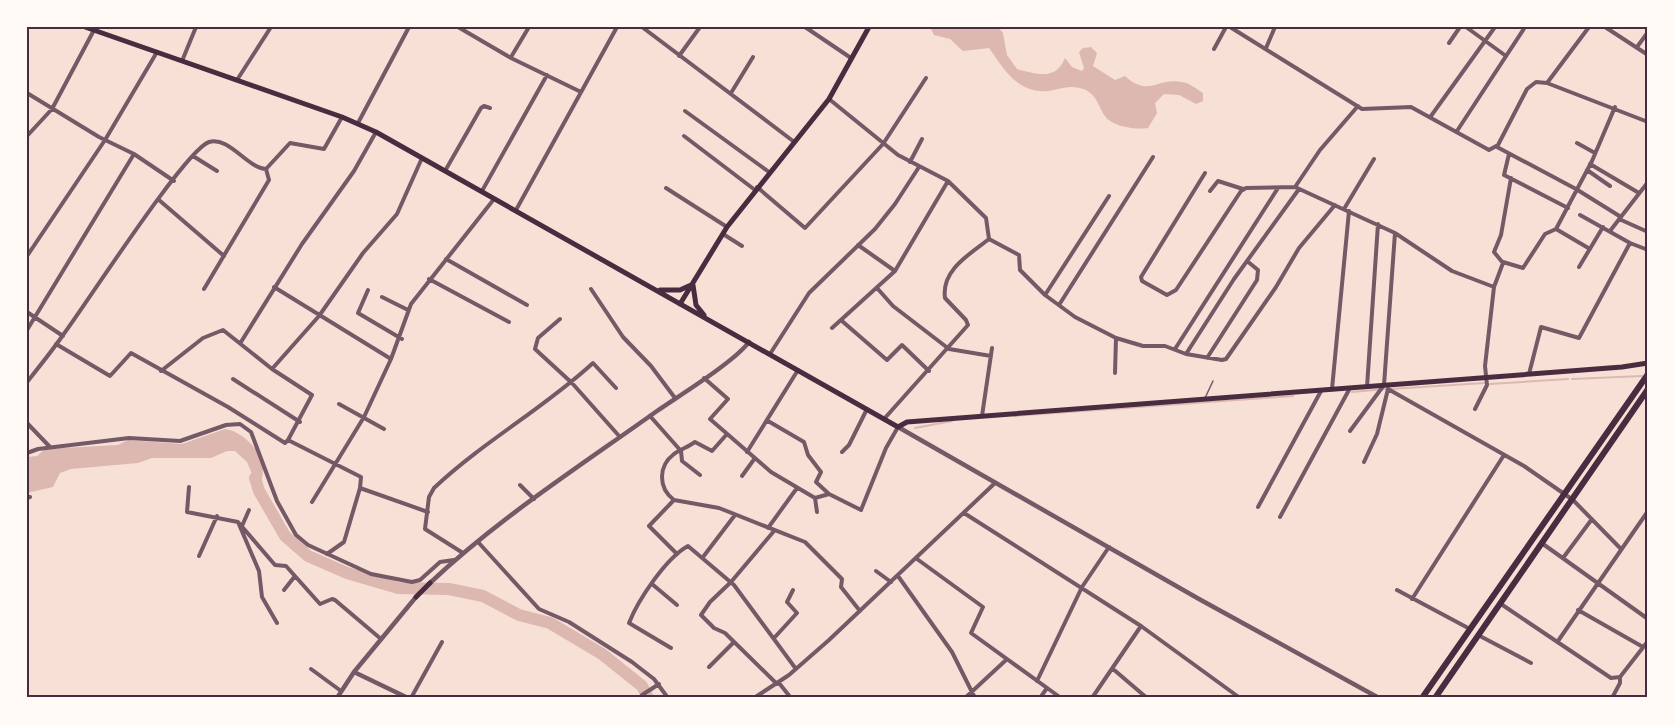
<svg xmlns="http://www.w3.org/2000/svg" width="1675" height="725" font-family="'Open Sans',sans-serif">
	<rect width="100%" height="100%" fill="#f7e1d7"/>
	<path fill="#dcb8b0" d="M930,27H998L1003,33L1007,55L1017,69C1039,75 1056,80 1065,58L1072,67L1082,71L1084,68L1079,52L1083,48L1091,47L1097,53L1093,66L1115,80L1125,76C1149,98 1157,77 1182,82C1189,83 1197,89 1203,93V101L1196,104L1179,95L1164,94L1155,103L1157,113L1148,128C1135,130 1112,127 1104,115C1098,105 1097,96 1086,90C1075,85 1065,87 1054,90C1020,97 1005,71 989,48L963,51L950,39L934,35Z
		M225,429C240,430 263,451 263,467C263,475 261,484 259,491L247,462L235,451H227L211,458H152L138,463L71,469L60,473L53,487L27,493V457L37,456L45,449L118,445L128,440L182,444Z"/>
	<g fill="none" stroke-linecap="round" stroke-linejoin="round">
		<path stroke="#dcb8b0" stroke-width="2" d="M1572,379L1642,376
			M1490,384L1568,379
			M1391,389L1484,383
			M1352,392L1386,389
			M1014,416L1293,396
			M915,428L952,421"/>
		<path stroke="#dcb8b0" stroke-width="12" d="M255,478L259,491L285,536L308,556L347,573L398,588L449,589L483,596L519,615L550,623L602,654L642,686L648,698"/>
		<path stroke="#755966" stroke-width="1.5" d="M1205,398L1213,381"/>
		<path stroke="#755966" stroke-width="4" d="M458,27L511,58L581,92
			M642,27L793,141
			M805,27L851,58
			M1230,27L1362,109L1411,107L1489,150L1498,145L1527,89L1536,82L1547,83L1648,122
			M1466,27L1506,56
			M1605,27L1648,55
			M1449,43L1460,27
			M1637,47L1648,32
			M1266,48L1275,27
			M1214,49L1226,27
			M679,56L700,27
			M511,57L529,27
			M182,61L196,27
			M237,80L271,27
			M1547,83L1589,27
			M27,93L99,137L134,154L174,181
			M731,93L753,57
			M829,99L898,155L948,181L986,218L989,239C970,254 941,270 945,298L966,320L968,325L884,419
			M685,111L769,172
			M1431,116L1495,27
			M358,123L409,27
			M1457,131L1525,27
			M27,136L52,109L94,30
			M684,136L755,190
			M1577,143L1595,153
			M1497,147L1576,189L1621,217
			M1509,154L1504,175L1568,208
			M193,156L217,171
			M910,162L922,139
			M1590,164L1639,193
			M266,169L290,143L324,149L342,117
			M1587,170L1610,186
			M445,171L481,108L484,106L490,108
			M1205,173L1141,277L1142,281L1167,295L1176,290L1241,191L1246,188L1295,187L1395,233L1452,271L1494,287
			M757,187L805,228L883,144L926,78
			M1295,187L1320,150L1358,106
			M666,188L727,227
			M482,191L547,75
			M1210,191L1218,181L1243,189
			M159,200L224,256
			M1344,209L1374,159
			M516,210L617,27
			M1619,219L1648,232
			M1556,229L1590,249
			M1610,231L1648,182
			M723,234L742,246
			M989,239L1019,255L1020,270L1045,295L1075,317L1116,338L1143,346H1165L1186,354L1222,360L1226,359L1276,287L1299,248L1335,205
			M1630,243L1648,250
			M858,245L895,271
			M27,256L105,140L157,52
			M446,259L527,305
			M1503,262L1523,268L1545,234L1556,229L1592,161L1615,107
			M1579,267L1603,227
			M429,279L509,322
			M274,287L391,359
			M877,288L893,306L949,349L991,356
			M204,289L269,180L266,169
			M591,289L623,337L651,366L675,398
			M368,290L358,313L402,339
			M1045,295L1109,196
			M382,297L408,310
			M1059,305L1153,157
			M27,312L63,336
			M560,319L538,338L535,349L572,383L620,437
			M842,321L887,360L902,345L929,371
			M832,328L895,271L948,181
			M27,330L134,154
			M241,342L302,244L354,171L376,132
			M56,344L110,376L131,353L228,407L285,443L288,440
			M1175,349L1278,188
			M770,354L809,293L875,229L895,204L919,167
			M1186,354L1234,279L1299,189
			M1207,358L1257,280L1258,270L1247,261
			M272,369L319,316L363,253L397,214L422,158
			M161,371L203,338L223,330L272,369L312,395L288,440
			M1115,373L1116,338
			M1529,374L1541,327L1579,338L1630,243L1580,215
			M704,378L728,399L710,419L771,472L815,498L817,512
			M233,379L300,422
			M27,382C39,367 52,351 63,335C85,306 185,150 209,142C229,136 247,168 266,169
			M1367,387L1378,224
			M1332,389L1349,211
			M1388,389L1524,466L1573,500L1621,549
			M339,404L384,429
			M1475,409L1487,385L1485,366L1494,287L1503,263L1494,252L1501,235L1511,178
			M650,416L681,451L682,461L700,475
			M982,416L992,348
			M768,421L804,442L808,455L821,472L816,482L829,494
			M27,423L50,447
			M1350,431L1384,385L1395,233
			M288,440L361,477L360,488L344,542L327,554
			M747,452L798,370
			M842,452L849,445L867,409
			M27,453L38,449L129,438L180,441L226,425L240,424L251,432L277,501L296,535L308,545L371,574L412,582L420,580L440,562L454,560
			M1364,462L1377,434L1388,389
			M742,476L755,458
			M520,485L534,499
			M189,487L187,512L238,522L259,571L262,597L277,623
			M360,488L428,512
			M27,498L30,497
			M815,498L829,494L861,510L886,448L898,427
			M674,500L719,508L805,542L842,579L841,587L860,611
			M674,500C658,488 658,466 674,454C681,449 688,447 695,442L712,451L727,434
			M673,501L649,526L677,554
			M312,502L364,417L391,359L411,304L494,199
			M1258,507L1321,391
			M964,513L1141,626L1240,698
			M1280,517L1350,388
			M238,522L275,565L286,566L320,604L332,599L335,600L381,639
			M242,526L249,510
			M768,528L797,488
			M774,531L731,582L710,602L701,615L714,628L725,633L777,684
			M478,542L539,609L569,622L632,662L654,679L668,698
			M1543,544L1648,619
			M463,553L425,529L429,497L434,488C484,441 543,409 593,363L616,388
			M199,556L217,516
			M703,557L735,515
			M1563,558L1592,519
			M917,559L983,607L971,633L1061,698
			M876,571L891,582
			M898,576L952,652L975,698
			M1647,582L1648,583
			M652,584L677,605
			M284,590L295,576
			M1397,590L1470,629
			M1412,599L1504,455
			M1501,604L1611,678L1620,677
			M1578,610L1643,647
			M1478,635L1531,663
			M775,637L797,613L787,602L793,590
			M1558,641L1648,511
			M671,648L629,623C638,600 666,558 688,546L734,585L796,669
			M709,667L734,642
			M311,669L341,691
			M1113,669L1147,698
			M1037,681L1082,587L1109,547
			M779,683L791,698
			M642,695L659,684
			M411,698L442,642
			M754,698L789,675L829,640L995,483
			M965,698L1006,660
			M1040,698L1047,688
			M1092,698L1141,626
			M1612,698L1620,683V677L1648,641"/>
		<path stroke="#755966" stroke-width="4.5" d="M898,427L1199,599L1379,698
			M430,583C499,518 580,466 657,411C680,395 734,362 749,342
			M354,672L408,698
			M337,698L354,672L416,597"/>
		<path stroke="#4a2c40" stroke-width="5" d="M85,27L342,117L376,132L898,427L907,422L1622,367L1648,363
			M693,285L696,305L704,315
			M660,290H680L691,285
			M680,304L727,227L829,99L869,27
			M416,597L430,583"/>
		<path stroke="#4a2c40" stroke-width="6" d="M1422,698L1648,374
			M1435,698L1648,389"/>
	</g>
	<rect width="1675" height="725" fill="none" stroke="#fffaf5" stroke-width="57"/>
	<rect x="28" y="28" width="1618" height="668" fill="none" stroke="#4a2c40" stroke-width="2"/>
</svg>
